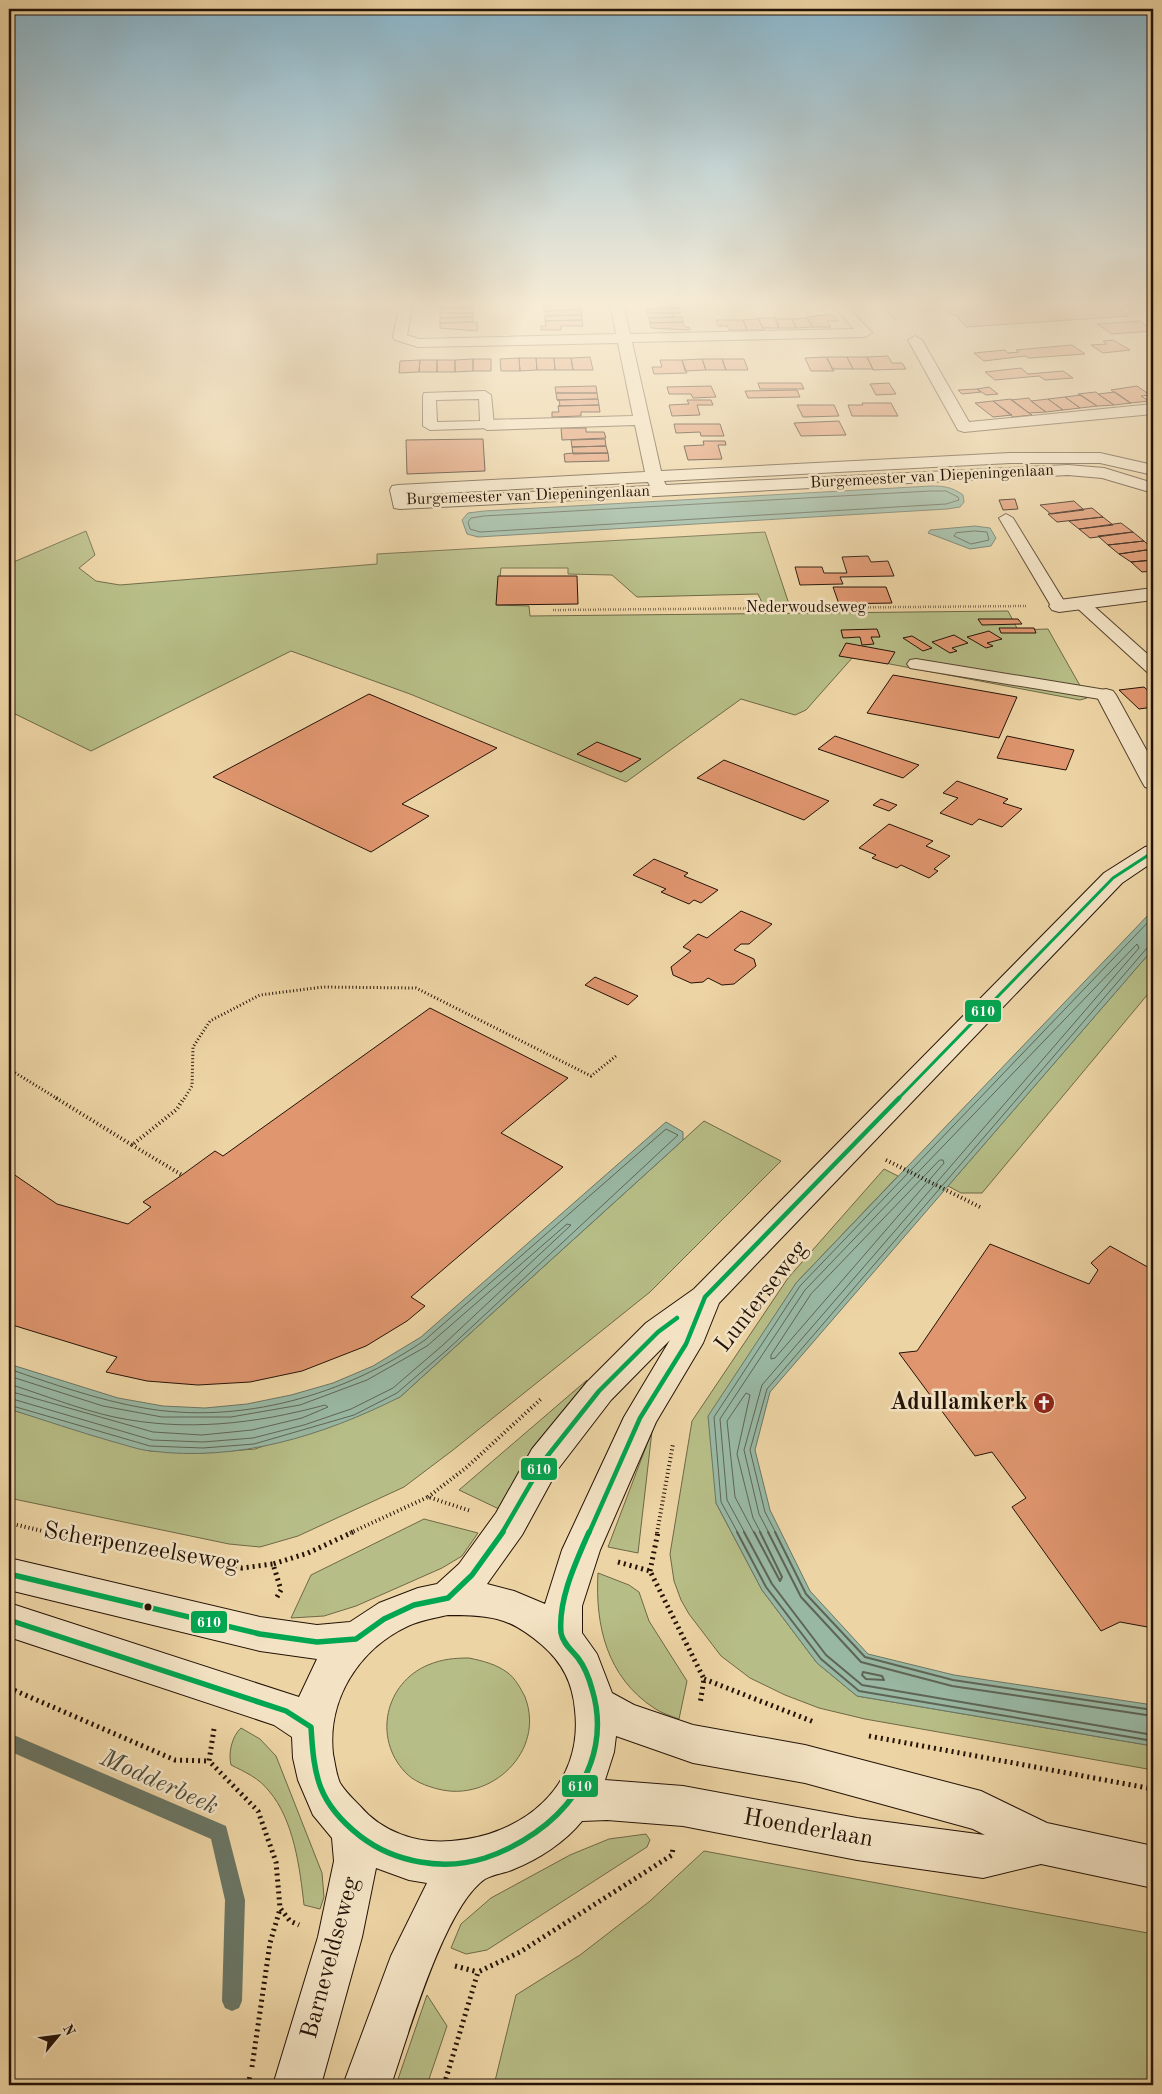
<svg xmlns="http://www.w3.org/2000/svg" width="1162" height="2094" font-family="'Old Standard TT',serif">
	<rect width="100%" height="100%" fill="#edd4a4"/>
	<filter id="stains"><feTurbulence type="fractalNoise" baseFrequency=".004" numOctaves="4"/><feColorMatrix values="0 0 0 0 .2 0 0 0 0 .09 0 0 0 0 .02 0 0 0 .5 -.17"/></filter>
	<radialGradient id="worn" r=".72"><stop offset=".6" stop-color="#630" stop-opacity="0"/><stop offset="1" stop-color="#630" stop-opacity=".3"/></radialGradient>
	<path fill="#b7bd86" stroke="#6e6846" d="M86,531L95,555L79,568L96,581L120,585L377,564V554L765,532L789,604L763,605L758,594L637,597L612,575L568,574V568H501L497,605L529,606L530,616L1008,611L1018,630L1048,629L1087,698L1080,700L853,657L806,710L795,715L741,699L626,782L410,694L291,651L91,751L9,711V564Z
		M1153,949V988L982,1193H961L948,1186Z
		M704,1121L781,1161L650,1292L453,1450L404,1487L298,1536L260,1547L229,1544L9,1498V1409L150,1451L203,1453L255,1449L400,1397Z
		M884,1169L898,1176L796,1283L716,1503L762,1590L817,1663L857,1696L1153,1746V1770L865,1719L819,1708L785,1695L750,1678L721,1656L689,1614L681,1600L674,1581L670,1554L692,1421L788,1278Z
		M587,1380L499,1509L459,1490Z
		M652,1431L638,1553L608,1547Z
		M424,1519L478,1533L462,1556L442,1568L356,1606L324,1616L291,1618L311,1575Z
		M598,1573L629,1585L639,1592L649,1621L687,1681L679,1719C671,1716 661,1713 654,1708C607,1677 595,1626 598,1573Z
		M469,1658C483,1661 496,1664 508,1673C515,1678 521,1689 525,1697C546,1751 491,1803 438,1789C426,1786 413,1781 405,1772C373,1738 385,1683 428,1665C442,1659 455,1658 469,1658Z
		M241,1728L260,1739L276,1756L322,1873L324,1897L320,1909L304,1905C300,1869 294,1820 269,1791C259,1778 245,1772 231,1765C228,1753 232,1736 241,1728Z
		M646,1834L650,1840L647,1847L487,1950L466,1954L451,1948L461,1924L491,1898L570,1855L609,1839Z
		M704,1851L1153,1934V2085H494L516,1995L580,1955L650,1901Z
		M427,1995L447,2026L427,2085H396Z"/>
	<path fill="#99b8a4" stroke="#6a7665" d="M931,486C944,486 952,487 963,495L964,502L960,507L947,509L478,537L467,534L462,520L468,513L484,511Z
		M975,526L990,528L996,538L991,546L970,549L928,533L930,530Z
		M1152,911L1153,949L770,1392L755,1450L770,1510L810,1591L868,1654L954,1675L1153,1705V1746L857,1696L817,1663L762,1590L716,1503L708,1416L796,1283Z
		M666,1122L683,1132V1140L400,1397C322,1436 238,1462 151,1451C139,1450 126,1445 114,1442C79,1432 44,1420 9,1409V1364L118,1398L163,1406L205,1408L247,1404L291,1395L333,1383L373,1366L421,1337Z"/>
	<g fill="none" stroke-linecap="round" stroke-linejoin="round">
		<path stroke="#5e6555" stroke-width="1" d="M931,491H946L958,497L959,500L946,504L480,532L470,529L468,522L471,518L484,516Z
			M975,531L987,532L989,540L971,544L954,536L956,533Z
			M940,1160H943L944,1163L775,1358L771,1359V1355L811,1294Z
			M9,1369C53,1384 98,1400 144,1408C241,1425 345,1395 425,1340L666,1129L678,1135L447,1350L397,1393L354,1415L254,1444L203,1448L150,1446L9,1405
			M9,1376L103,1406L162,1417H231L300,1405L367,1380L427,1346L567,1224L571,1225L443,1345L393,1388L351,1409L304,1425L253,1438L203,1442L152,1440L9,1398
			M9,1384C44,1395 78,1409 114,1417C185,1432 255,1424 325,1405L328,1407L302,1418L252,1430L202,1435L153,1432L9,1391
			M738,1533L721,1502L714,1417L800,1286L1153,917
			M745,1533L727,1500L720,1419L805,1290L1137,944L1139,948L762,1385L744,1450L759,1514L769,1533
			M754,1533L735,1497L727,1421L746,1393L750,1395L737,1454L753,1518L761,1533
			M776,1533L765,1512L750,1450L767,1389L1147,948L1153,946"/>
		<path stroke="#5e6555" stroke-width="2" d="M737,1532L766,1587L821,1659L859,1691L1153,1741
			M744,1532L772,1584L826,1655L862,1685L1153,1735
			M754,1532L780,1581L782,1577L760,1532
			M768,1532L801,1597L861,1662L952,1686L1153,1716
			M775,1532L806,1594L865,1657L953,1680L1153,1710
			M863,1672L882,1676L884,1680L866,1679L862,1675Z"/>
		<path fill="#6a7665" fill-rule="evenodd" d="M9,1733L226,1826L245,1900L242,2001L239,2008L232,2011L225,2008L222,2001L225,1900L211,1839L9,1751Z"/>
	</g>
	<path fill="#e0966f" stroke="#241206" d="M543,302H579V305L543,306Z
		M933,302H1108L1129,316L966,327L956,315H952L937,302Z
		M473,303V308H440V304Z
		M645,303H678L679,308L646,309Z
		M579,305L581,310L544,311L543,306Z
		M440,308H473V313H440Z
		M679,308L680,313H647L646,309Z
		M581,310L582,315L545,316L546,311H544Z
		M440,313H473V317L440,318Z
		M647,313H673L675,317L649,318Z
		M581,315L582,320L545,321V316Z
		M824,315H833L839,321H827L831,327H813L807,317Z
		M473,317V322L440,323V318Z
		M682,317L683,322L650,323L649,318Z
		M758,318H776L779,328H763Z
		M807,318L813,327L796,328L792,319Z
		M758,319L764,330H747L743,320Z
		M775,319H792L796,328H779Z
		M582,320L583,326H561V330H541V326H546L545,321Z
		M716,320H743L747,330H729L727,326H718Z
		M1140,321L1153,331L1112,334L1097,324Z
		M473,322H477V331L440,328V323Z
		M683,322L685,327H689L690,330L651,328L650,323Z
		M1113,340L1130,350L1103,353L1091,345L1107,344L1103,341Z
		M1072,345L1085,354L1029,358L1025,356L984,361L974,353L1005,350L1008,353L1019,352L1016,350Z
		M888,356L892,363H902L906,369L873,370L867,357Z
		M590,357L593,370H573L571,358Z
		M826,357L834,371H811L805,358Z
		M827,357H847L853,369H832Z
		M847,357H867L873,369H853Z
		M519,358H536L537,370L520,371Z
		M519,358L520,371H501L500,359Z
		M536,358H554L555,370H537Z
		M554,358H571L573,370H555Z
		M473,359H491V371H473Z
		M473,359V371L455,372V360Z
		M702,359H722L726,370H706Z
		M702,359L706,370L685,371L682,360Z
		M722,359H744L748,370H726Z
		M420,360L419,372L399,373L400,361Z
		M420,360H437V372H419Z
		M437,360H455V372H437Z
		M660,360H682L687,373L654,374L652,367H662Z
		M1021,368L1028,374L1063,371L1073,378L1045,380L1039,376L995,380L985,372Z
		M758,383H801L804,389H760Z
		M889,383L896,394L876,395L870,384Z
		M596,386L597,393H556L555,387Z
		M711,386L716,397L693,398L691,394H669L667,387Z
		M1137,386L1150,395L1141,396L1149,401L1130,403L1111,390Z
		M989,387L998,394L986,395L977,389Z
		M977,389L981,392L962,394L958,390Z
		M797,390L800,397L748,398L745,391Z
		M1096,392L1098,394L1114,405L1097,406L1078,394Z
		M1115,392L1131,403L1114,405L1098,394Z
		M556,393H597L598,399L557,400Z
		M1081,395L1097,406L1080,408L1065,397Z
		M1065,397L1080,408L1063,410L1048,399Z
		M1029,398L1031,401L1046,412L1029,413L1011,400Z
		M598,399L599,405L558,406H560L559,400H557Z
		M1011,399L1029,413L1032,415L1013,417L993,401Z
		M1048,399L1063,410L1046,412L1031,401Z
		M687,400H711L713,405H697L700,415L672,416L669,405L689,404Z
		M993,401L1012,415L993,417L975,403Z
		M862,403H891L898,416H852L848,405H863Z
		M599,405L600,412H581V416L552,417V412H559L558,406Z
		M797,405H834L839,416L803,417Z
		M839,421L846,435L801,436L794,423Z
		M674,424H720L724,436H701L700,432L676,433Z
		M561,428H586V432H604L606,438L562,440Z
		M483,439L485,471L407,474L406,440Z
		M605,439L606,446L572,447L571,440Z
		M703,441H725L726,445H718L722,459L688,460L684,446L704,445Z
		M606,446L608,453L573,454L572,447Z
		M573,453H608L609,461L565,462L564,454Z
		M1015,499L1018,509L1003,510L999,500Z
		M1074,501L1084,510L1051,514L1040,505Z
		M1092,508L1103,517L1057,522L1048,514Z
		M1103,517L1113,525L1079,529L1069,521Z
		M1121,523L1133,532L1090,538L1079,529Z
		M1133,532L1144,541L1108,545L1098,536Z
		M1144,541L1153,549L1119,554L1108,545Z
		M1153,549V560L1131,562L1119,554Z
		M868,556L871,562L888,561L894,576L840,577L843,584L800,585L795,567H822L824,573H847L842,557Z
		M1153,560V571L1142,572L1131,562Z
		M498,576H577L578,604L496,605Z
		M833,587H886L892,603L839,604Z
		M978,619H1018L1022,624L982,625Z
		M999,628H1034L1036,633H1001Z
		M877,629L880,637H871L874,644L862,645L860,637L843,638L841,630Z
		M989,631L1002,639L987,643L993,646L986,648L967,637Z
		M954,635L968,643L952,648L957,651L950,653L932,642Z
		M912,636L932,648L923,651L903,638Z
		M846,643L895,652L888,664L839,656Z
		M893,675L1017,697L999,738L867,713Z
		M1144,687L1153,695V707L1139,709L1119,690Z
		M369,694L497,748L402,804L429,816L371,852L213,777Z
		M835,736L919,765L903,778L818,749Z
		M1007,736L1074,750L1066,770L997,758Z
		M597,742L641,759L621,772L577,754Z
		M724,760L829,801L804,820L697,778Z
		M957,781L1008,799L1003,803L1022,809L1002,827L979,819L972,825L940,813L958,798L943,793Z
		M881,799L897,805L889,811L873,805Z
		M889,824L933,841L926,846L950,856L934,869L938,871L929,878L901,865L897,868L872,858L876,855L859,848Z
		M654,859L688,873L684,876L718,890L701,903L694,900L689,904L661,892L666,889L633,875Z
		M741,911L772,924L749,944H741L734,950L754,959L756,966L734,984L722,985L708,978L703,982L691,983L673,975L671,967L691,951L683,947L698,934L707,938Z
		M595,977L638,996L628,1005L585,985Z
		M430,1008L568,1078L501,1133L563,1167L411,1297L425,1306L407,1321L366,1346L302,1371L250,1382L198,1385L147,1381L106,1372L117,1357L9,1324V1171L57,1204L128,1224L151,1207L143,1202L182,1175L215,1151L223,1156Z
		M990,1244L1089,1284L1098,1270L1091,1263L1110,1246L1153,1270V1628L1120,1622L1101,1631L1012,1507L1026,1498L992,1452L975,1456L899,1353L917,1351Z"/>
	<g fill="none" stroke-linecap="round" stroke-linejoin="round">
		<g stroke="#56422e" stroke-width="2">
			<path id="lane" d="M485,391L491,395L494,425L492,428L430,430L423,426V396L424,393ZM479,399L480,421L437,422L436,400Z
				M1006,514L1013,518L1067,606L1065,609H1053L1051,606L999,518Z
				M1081,598L1087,600L1153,659V673L1147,672L1075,606L1073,603L1075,600Z
				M916,659L1106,690L1112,691L1115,695L1112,699L1106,700L910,668L907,664L910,660Z"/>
		</g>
		<g stroke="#56422e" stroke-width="2">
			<path id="street" d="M400,302H413L407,335L419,339L616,334L610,302H623L630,334L854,329L830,302H843L872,333L865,337L632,342L661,471L1010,453H1100L1153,465V475L1100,463H1010L664,481L666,485L1068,465L1104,468L1153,483V493L1102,478L1068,475L400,509L394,508L390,490L392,486L398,485L645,472L635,425L487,430L479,425L487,420L633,416L618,343L418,347L395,340L393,337ZM648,482L650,486L408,498L407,495Z
				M915,336L922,340L969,422L1153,404V414L964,432L958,430L908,340Z
				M1153,588V600L1059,612L1052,610L1049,606L1052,602L1059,600Z
				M1106,689L1113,691L1116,695L1153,762V789L1145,787L1142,782L1096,695L1099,691Z"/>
		</g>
		<g stroke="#241206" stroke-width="2">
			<path id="secondary" d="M1153,845V862L1122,883L719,1303L703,1343L656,1422L600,1550L582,1606V1633L597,1654L612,1693L634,1705L693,1725L805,1745L981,1791L1047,1823L1153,1846V1888L1041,1864L983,1878L857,1860L683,1826L607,1820L582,1821C565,1842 539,1859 514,1869C506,1873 493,1874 485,1879C444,1907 408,2036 391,2085H343L391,1956L427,1883L409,1880L376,1868L362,1937L321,2085H273L318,1937L334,1861L332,1838L313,1815L298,1780L293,1758L292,1737L274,1725L9,1637V1603L299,1697L317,1659L260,1651L9,1590V1558L260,1617L317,1625L350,1622L379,1603L418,1588L437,1584L459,1564L496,1513L532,1449L587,1382L646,1323L694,1289L1104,873L1145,847ZM670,1340L624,1417L562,1550L545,1604L514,1591L487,1584L522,1535L558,1469L611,1400ZM448,1615C464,1615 481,1615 497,1619C514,1623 529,1634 542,1645C563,1663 573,1684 575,1710C584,1787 522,1836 451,1841C417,1844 382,1832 360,1806C353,1799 345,1791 340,1783C336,1774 335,1763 333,1754C327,1699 359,1649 408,1626C421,1620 434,1618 448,1615ZM616,1736L693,1763L805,1783L973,1829L985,1835L857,1818L683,1786L605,1780L614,1752Z"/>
		</g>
		<path stroke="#241206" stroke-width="2" stroke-dasharray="0.5 1" stroke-linecap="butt" d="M878,302L897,321"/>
		<path stroke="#241206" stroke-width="2.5" stroke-dasharray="0.5 2" stroke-linecap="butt" d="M553,610L1026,606"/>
		<path stroke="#241206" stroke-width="3" stroke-dasharray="1 2.5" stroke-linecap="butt" d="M9,1069L58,1099
			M184,1099L192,1086L193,1047L210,1021L260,995L323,987L416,988L591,1076L616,1056"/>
		<path stroke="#241206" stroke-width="4" stroke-dasharray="1 3" stroke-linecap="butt" d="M56,1098L132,1145L177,1109L184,1098
			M132,1145L182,1175
			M886,1160L982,1208
			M428,1497L467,1467L542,1398
			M9,1523L51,1533
			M350,1533L428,1497L471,1511
			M657,1533L673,1444"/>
		<path stroke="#241206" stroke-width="5" stroke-dasharray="2 4" stroke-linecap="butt" d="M46,1532L242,1568L273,1564
			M618,1562L650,1571L704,1679L700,1704
			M650,1571L658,1532
			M277,1597L281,1590L273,1564L308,1553L353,1532
			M704,1679L814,1722
			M9,1688L175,1760L209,1761
			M214,1729L209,1761L258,1811L276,1862L280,1908L290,1921L299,1925
			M869,1736L1153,1789
			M455,1966L478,1972
			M252,2067L270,1943L280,1909
			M248,2085L250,2076
			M444,2085L478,1972L520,1952L672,1855L673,1848"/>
		<use href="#lane" fill="#f3e3c4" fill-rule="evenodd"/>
		<use href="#street" fill="#f3e3c4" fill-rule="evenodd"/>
		<use href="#secondary" fill="#f3e3c4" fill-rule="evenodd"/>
		<g stroke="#f3e3c4" stroke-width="6">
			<path id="bus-1-far2" d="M898,1099L1113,878L1153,852"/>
		</g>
		<g stroke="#f3e3c4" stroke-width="8">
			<path id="bus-1-far1" d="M502,1533L545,1459L599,1391L658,1332L677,1318
				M589,1533L640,1418L686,1344L705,1297L899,1098"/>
		</g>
		<g stroke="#f3e3c4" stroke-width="9">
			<path id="bus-1" d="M9,1574L260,1634L317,1642L356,1639L384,1619L414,1605L448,1598L472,1575L503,1532
				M9,1620L286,1711L311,1727C314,1777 318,1803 360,1836C395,1863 444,1871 485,1858C557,1834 616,1768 592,1689C589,1678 584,1666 578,1658C572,1650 563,1644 561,1633C558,1599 576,1562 589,1532"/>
		</g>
		<use href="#bus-1-far2" stroke="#00a651" stroke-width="3"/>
		<use href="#bus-1-far1" stroke="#00a651" stroke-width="4.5"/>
		<use href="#bus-1" stroke="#00a651" stroke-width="5.5"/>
	</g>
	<linearGradient id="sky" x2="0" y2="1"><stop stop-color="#88b6cd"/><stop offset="0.51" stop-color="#f7ecd6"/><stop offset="1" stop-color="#f7ecd6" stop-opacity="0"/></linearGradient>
	<rect width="1162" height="595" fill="url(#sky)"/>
	<defs>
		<g id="church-disc" transform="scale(1.125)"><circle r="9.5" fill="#8f2418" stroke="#f3e3c4"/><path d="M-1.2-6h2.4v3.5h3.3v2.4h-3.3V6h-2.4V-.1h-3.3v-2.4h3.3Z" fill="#fff"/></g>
	</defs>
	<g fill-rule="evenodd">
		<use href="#church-disc" x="1044" y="1403"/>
	</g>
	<circle fill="#241206" stroke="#f3e3c4" stroke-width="2" cx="148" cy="1607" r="4.5"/>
	<g text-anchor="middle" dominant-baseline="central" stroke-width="5" stroke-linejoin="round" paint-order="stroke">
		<g font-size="16" fill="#241206" stroke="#f3e3c4">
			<text transform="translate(932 477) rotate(-3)">Burgemeester van Diepeningenlaan</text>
			<text transform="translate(528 496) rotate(-2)">Burgemeester van Diepeningenlaan</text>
			<text x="806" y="608">Nederwoudseweg</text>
		</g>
		<g font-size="24" fill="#241206" stroke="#f3e3c4">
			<text transform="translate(762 1297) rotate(-52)">Lunterseweg</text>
			<text transform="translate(141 1548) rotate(10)">Scherpenzeelseweg</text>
			<text transform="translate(808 1829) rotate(10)">Hoenderlaan</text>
			<text transform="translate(331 1958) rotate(-75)">Barneveldseweg</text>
		</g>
		<g font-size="24" font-weight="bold" fill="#241206" stroke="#f3e3c4" text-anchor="end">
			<text x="1028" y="1403">Adullamkerk</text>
		</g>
		<g font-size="25" font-style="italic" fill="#4d4c3d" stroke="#f3e3c4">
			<text transform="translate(159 1783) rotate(24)">Modderbeek</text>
		</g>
	</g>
	<g stroke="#f3e3c4" stroke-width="2">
		<rect x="964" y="999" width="38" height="24" rx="5" fill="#00a651"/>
		<rect x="520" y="1457" width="38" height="24" rx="5" fill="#00a651"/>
		<rect x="190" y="1610" width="38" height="24" rx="5" fill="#00a651"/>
		<rect x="561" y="1774" width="38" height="24" rx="5" fill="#00a651"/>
	</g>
	<g font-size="14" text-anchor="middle" font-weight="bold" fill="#fff">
		<text x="983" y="1016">610</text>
		<text x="539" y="1474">610</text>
		<text x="209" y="1627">610</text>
		<text x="580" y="1791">610</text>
	</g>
	<rect width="1162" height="2094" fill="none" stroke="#edd4a4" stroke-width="30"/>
	<rect x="10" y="10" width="1142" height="2074" fill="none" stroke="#241206" stroke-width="2.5"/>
	<rect x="15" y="15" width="1132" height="2064" fill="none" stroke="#241206"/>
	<g transform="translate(58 2036) rotate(61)" stroke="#f3e3c4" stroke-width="4" paint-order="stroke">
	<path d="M0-4L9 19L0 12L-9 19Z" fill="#241206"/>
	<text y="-8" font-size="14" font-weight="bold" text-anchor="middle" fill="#241206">N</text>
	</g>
	<rect width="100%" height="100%" filter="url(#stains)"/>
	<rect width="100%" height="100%" fill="url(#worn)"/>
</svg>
